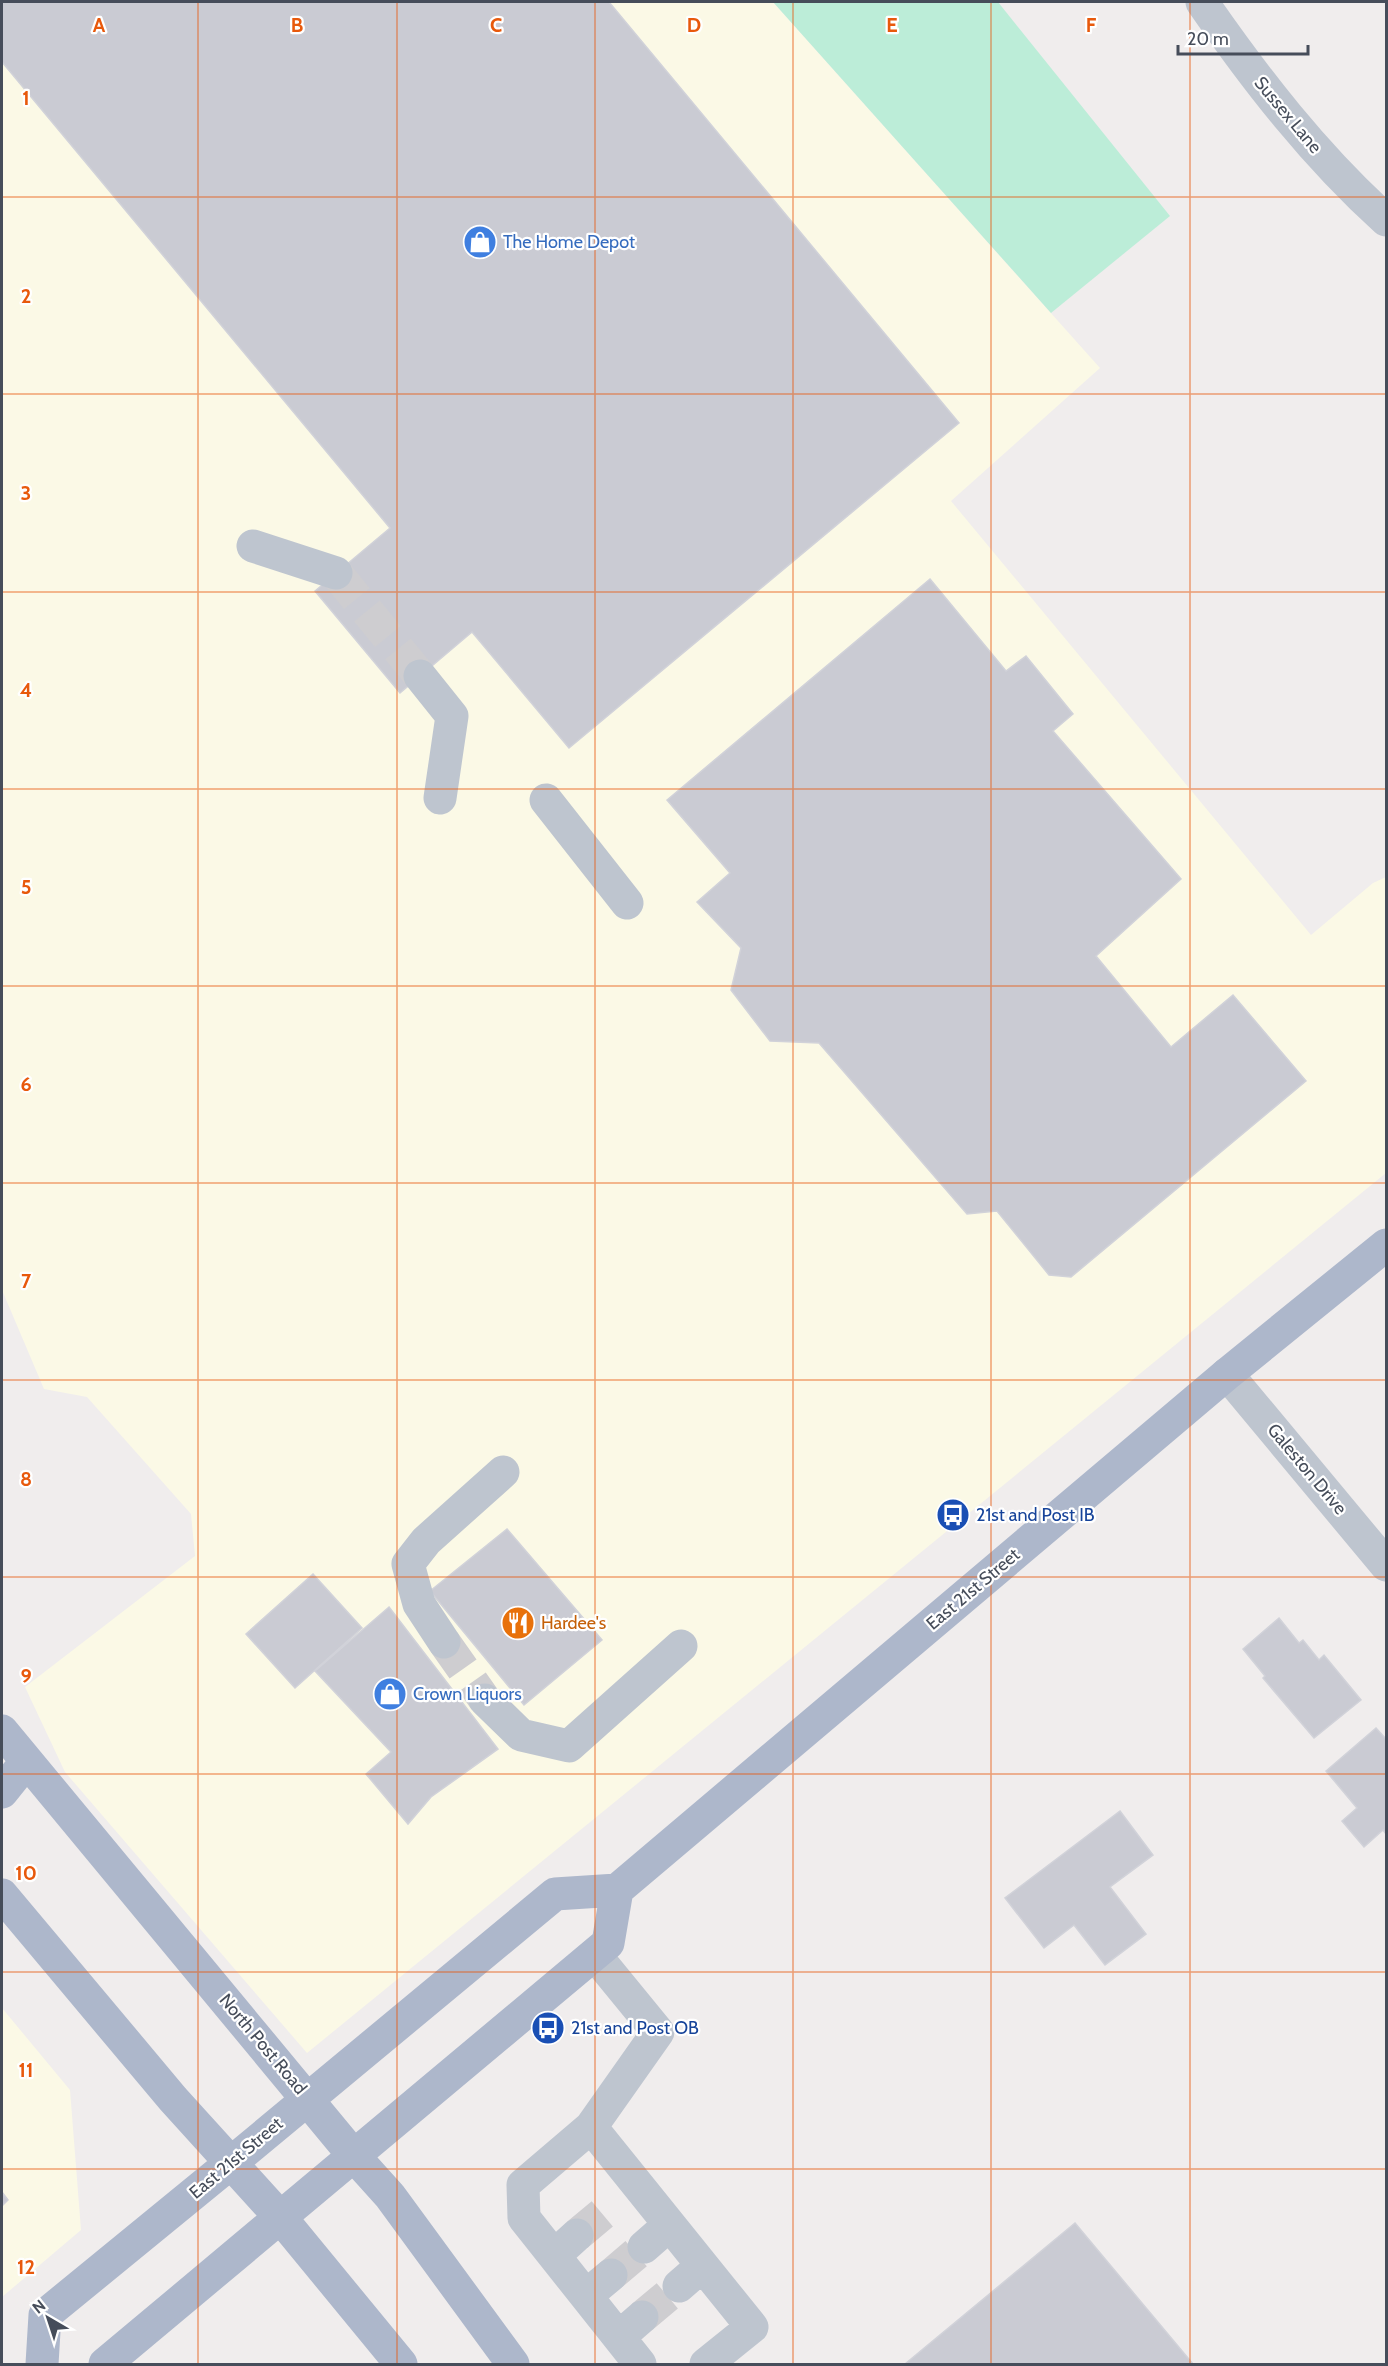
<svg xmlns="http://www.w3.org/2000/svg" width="1388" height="2366" font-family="Cabin,sans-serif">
	<rect width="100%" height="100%" fill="#f0eded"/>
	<path fill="#fbf9e6" d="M2,2H773L1100,368L951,501L1311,935L1373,883L1386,877V1173L307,2053L65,1772L25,1687L195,1556L191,1514L87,1397L44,1389L2,1290Z
		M2,2008L70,2090L81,2230L2,2297Z"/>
	<path fill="#bcedd8" d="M773,2H998L1170,216L1051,313Z"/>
	<path fill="#cacbd3" stroke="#d1d2d9" stroke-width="1.5" d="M2,2H609L959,423L569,748L472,632L400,693L315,591L390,528L2,62Z
		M930,579L1006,671L1026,656L1073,714L1053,731L1181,879L1096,956L1171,1047L1233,995L1306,1081L1071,1277L1049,1275L997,1211L967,1214L819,1043L770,1041L731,990L741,948L697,902L730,873L667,800Z
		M507,1529L602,1640L524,1705L430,1591Z
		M313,1574L362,1628L295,1688L246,1634Z
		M389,1607L498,1749L431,1797L408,1824L366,1774L391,1752L315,1671Z
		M1279,1618L1299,1643L1303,1640L1319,1660L1324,1655L1361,1700L1314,1738L1263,1678L1265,1676L1243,1649Z
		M1376,1728L1386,1739V1834L1383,1830L1364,1847L1342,1821L1357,1808L1326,1771Z
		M1120,1811L1153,1855L1110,1887L1146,1934L1105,1965L1074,1925L1044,1948L1005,1898Z
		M2,2192L8,2200L2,2206Z
		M1075,2223L1193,2364H905Z"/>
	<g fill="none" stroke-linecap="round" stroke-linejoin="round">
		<path stroke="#cecdd0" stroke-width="33" stroke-dasharray="33 16" stroke-linecap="butt" d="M336,573L420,676
			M444,1642L485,1700
			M577,2235L614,2204
			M611,2275L644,2247
			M642,2317L679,2286"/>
		<path stroke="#bec5cf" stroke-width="33" d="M1202,2C1256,80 1315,156 1386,220
			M253,546L336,573
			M420,676L452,716L440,798
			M546,800L627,903
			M1227,1374L1386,1565
			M444,1642L419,1604L408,1564L426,1541L503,1472
			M485,1700L521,1735L569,1746L681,1646
			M591,2127L658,2032L595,1955
			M644,2247L668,2226
			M555,2255L577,2235
			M679,2286L702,2266
			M587,2295L611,2275
			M619,2337L642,2317
			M640,2364L524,2218L523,2185L591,2127L752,2327L706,2364"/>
		<path stroke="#adb7cb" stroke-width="33" d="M2,1731L354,2156L390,2196L513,2364
			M2,1792L26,1762
			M2,1895L173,2099L281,2218L401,2364
			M42,2364L45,2315L232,2162L555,1894L617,1890L1227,1374L1386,1245
			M105,2364L608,1943L617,1890"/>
	</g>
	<path fill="none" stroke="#e8590c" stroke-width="1.5" stroke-opacity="0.55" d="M198,2V2364M397,2V2364M595,2V2364M793,2V2364M991,2V2364M1190,2V2364M2,197H1386M2,394H1386M2,592H1386M2,789H1386M2,986H1386M2,1183H1386M2,1380H1386M2,1577H1386M2,1774H1386M2,1972H1386M2,2169H1386"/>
	<defs>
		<g id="shop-disc" transform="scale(1.725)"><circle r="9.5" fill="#3f7fe0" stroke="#fff"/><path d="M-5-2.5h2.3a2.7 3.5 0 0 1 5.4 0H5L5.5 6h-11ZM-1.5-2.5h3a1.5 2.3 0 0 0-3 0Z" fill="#fff"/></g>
		<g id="bus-disc" transform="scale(1.725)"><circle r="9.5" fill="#1a4fb4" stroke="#fff"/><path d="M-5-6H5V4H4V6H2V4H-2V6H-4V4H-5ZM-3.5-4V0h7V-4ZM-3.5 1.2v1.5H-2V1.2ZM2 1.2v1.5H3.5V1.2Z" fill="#fff"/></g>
		<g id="restaurant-disc" transform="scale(1.725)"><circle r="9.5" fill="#e8710a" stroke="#fff"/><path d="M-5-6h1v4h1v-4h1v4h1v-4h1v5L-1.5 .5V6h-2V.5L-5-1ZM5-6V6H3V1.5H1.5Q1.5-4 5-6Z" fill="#fff"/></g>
	</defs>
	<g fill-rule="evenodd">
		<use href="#shop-disc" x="480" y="242"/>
		<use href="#bus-disc" x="953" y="1515"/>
		<use href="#restaurant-disc" x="518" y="1623"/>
		<use href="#shop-disc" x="390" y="1694"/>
		<use href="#bus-disc" x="548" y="2028"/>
	</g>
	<g text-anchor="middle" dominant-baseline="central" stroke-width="4.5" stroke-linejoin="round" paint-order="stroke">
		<g font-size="18" fill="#464d5a" stroke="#fff">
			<text transform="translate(1288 115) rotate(50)">Sussex Lane</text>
			<text transform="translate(1307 1469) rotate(50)">Galeston Drive</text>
			<text transform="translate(973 1589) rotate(-40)">East 21st Street</text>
			<text transform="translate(263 2044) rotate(50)">North Post Road</text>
			<text transform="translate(236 2158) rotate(-40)">East 21st Street</text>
		</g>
		<g font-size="18" fill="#366cbe" stroke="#fff" text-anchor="start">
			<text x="503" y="242">The Home Depot</text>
			<text x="413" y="1694">Crown Liquors</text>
		</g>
		<g font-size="18" fill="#164399" stroke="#fff" text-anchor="start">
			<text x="976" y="1515">21st and Post IB</text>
			<text x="571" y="2028">21st and Post OB</text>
		</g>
		<g font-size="18" fill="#c56008" stroke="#fff" text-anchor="start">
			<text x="541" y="1623">Hardee's</text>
		</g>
	</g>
	<g font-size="20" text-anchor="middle" font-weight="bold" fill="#e8590c" stroke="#fff" stroke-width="4.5" stroke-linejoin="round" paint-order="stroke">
		<text x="99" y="32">A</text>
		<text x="297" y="32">B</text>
		<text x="496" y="32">C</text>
		<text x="694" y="32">D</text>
		<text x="892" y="32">E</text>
		<text x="1091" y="32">F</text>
		<text x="26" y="105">1</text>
		<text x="26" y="303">2</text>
		<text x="26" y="500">3</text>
		<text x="26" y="697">4</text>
		<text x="26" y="894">5</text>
		<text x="26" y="1091">6</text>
		<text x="26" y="1288">7</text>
		<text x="26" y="1486">8</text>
		<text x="26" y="1683">9</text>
		<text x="26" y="1880">10</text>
		<text x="26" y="2077">11</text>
		<text x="26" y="2274">12</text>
	</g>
	<rect width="1388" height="2366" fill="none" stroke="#464d5a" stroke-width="6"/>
	<g transform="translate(48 2318) rotate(321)" stroke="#ffffff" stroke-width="4.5" paint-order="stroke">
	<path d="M0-4.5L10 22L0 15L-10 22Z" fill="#464d5a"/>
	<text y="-9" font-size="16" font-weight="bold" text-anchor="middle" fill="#464d5a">N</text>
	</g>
	<path d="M1178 45v9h130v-9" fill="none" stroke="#464d5a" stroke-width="3"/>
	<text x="1187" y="45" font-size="18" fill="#464d5a" stroke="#ffffff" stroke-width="4.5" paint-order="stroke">20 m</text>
</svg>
